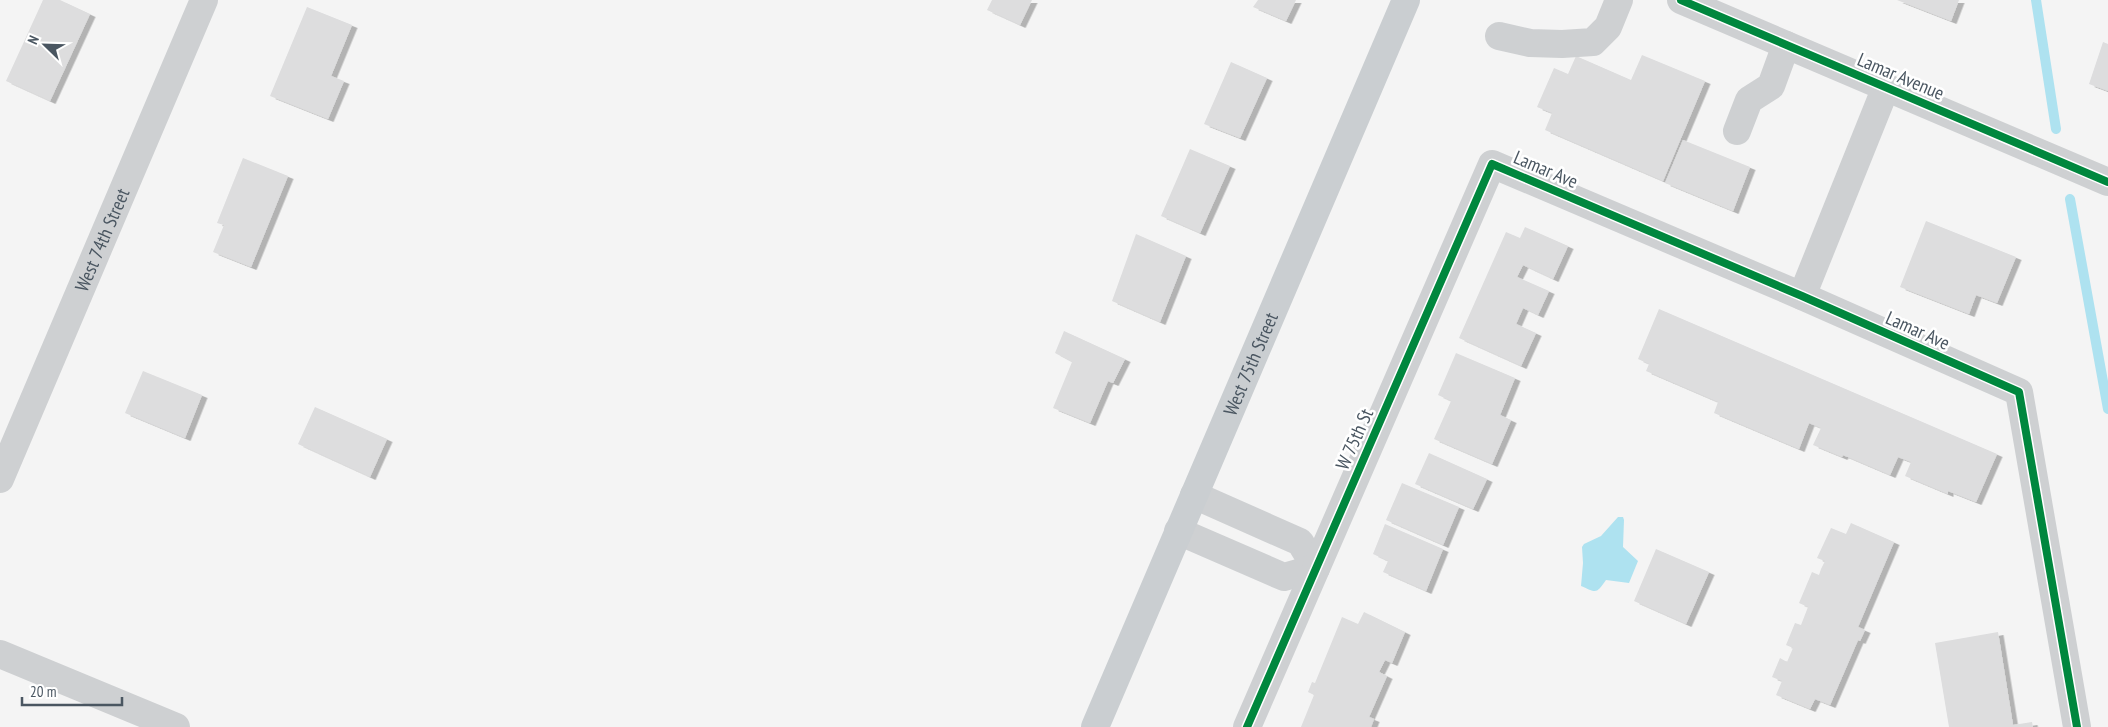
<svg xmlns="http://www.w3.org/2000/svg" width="2108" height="727" font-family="'PT Sans Narrow',sans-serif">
	<defs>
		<filter id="shadow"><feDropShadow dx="5.5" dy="3" stdDeviation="0" flood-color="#0004"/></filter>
	</defs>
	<rect width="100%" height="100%" fill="#f4f4f4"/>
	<path fill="#aee2f0" d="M1618,517H1623L1624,520L1623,547L1638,561L1629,583L1606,580C1596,594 1597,593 1581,586L1583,563L1582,547L1584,544L1601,536Z"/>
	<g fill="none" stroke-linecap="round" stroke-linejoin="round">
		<path stroke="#aee2f0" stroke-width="10" d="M2036,0L2056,129
			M2070,199L2108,409"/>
	</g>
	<path fill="#ddddde" filter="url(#shadow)" d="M43,0H60L90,14L50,101L6,81Z
		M992,0H1032L1020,25L987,10Z
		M1258,0H1296L1286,21L1253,7Z
		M1897,0H1959L1951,21Z
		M307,7L352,25L331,76L344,81L328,119L270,96Z
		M2103,42L2108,44V91L2089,84Z
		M1642,55L1705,81L1663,181L1545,130L1552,113L1537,107L1554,68L1568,74L1576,56L1631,80Z
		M1231,62L1267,78L1240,138L1204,124Z
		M1683,140L1750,167L1733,211L1665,183Z
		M1190,149L1230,166L1200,233L1161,216Z
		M243,158L288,176L251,267L213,252L224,225L217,223Z
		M1926,221L2016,257L1997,303L1976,295L1969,314L1900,287Z
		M1525,227L1568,246L1553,279L1523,265L1517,277L1549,291L1538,315L1523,308L1516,324L1536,333L1521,366L1459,338L1506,232L1520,238Z
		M1136,234L1186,256L1160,322L1112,301Z
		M1659,309L1997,454L1976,502L1948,491V494L1905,476L1911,462L1898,457L1890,475L1843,455L1842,457L1813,445L1821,428L1809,423L1799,449L1714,413L1718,402L1646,371L1649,364L1638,359Z
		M1064,331L1125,359L1113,383L1108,381L1090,423L1053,408L1072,362L1055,353Z
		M1456,353L1515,378L1500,415L1511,420L1492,464L1434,439L1451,401L1438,395Z
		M143,371L202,395L185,438L125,413Z
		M315,407L387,439L370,477L298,444Z
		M1429,453L1487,479L1473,509L1415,484Z
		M1402,483L1459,507L1443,545L1386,520Z
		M1851,523L1894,542L1858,627L1865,630L1860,641L1858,640L1830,705L1815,699L1810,709L1776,695L1782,681L1772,677L1780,658L1787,662L1793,648L1786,645L1795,623L1801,625L1808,607L1799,603L1812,572L1819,575L1821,569L1825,561L1817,558L1831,528L1846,534Z
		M1385,524L1443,549L1426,591L1383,572L1388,561L1373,554Z
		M1656,549L1709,572L1686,624L1634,601Z
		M1364,612L1405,632L1392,663L1385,660L1379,672L1387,676L1369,717L1374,719L1371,727H1301L1314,695L1308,692L1312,682L1315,683L1342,617L1358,624Z
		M1998,632L2013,725L2032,722L2033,727H1949L1935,643Z"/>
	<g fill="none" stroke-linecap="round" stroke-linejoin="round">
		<g stroke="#ced0d2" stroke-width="28">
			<path d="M1681,0L2108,182"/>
			<path d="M1499,36L1530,43L1562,44L1593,42L1608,27L1619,0"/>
			<path d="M1737,131L1749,100L1771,86L1786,45"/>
			<path d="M1802,296L1886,87"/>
			<path id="s1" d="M0,479L204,0"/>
			<path d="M1194,495L1300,542L1316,568"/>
			<path d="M1178,531L1284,577L1316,568"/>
			<path d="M0,654L176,727"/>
			<path d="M1247,727L1492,164L1802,296L2019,392L2077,727"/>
		</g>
		<path stroke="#caced1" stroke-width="28" id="s2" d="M1095,727L1406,0"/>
		<g stroke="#fff" stroke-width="11">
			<path id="cycleway" d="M1681,0L2108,182
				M1247,727L1492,164L1802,296L2019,392L2077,727"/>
		</g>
		<use href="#cycleway" stroke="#00873e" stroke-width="8"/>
	</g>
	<g text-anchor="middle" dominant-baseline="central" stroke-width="5" stroke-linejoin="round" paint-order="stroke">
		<g font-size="19" fill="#4a5661" stroke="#fff">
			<text transform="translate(1901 76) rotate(23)">Lamar Avenue</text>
			<text transform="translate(1546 169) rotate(23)">Lamar Ave</text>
			<text stroke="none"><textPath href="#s1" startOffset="260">West 74th Street</textPath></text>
			<text transform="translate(1918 330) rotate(24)">Lamar Ave</text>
			<text stroke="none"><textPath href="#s2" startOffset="395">West 75th Street</textPath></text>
			<text transform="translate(1354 439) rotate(-66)">W 75th St</text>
		</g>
	</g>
	<g transform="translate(45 45) rotate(293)" stroke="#ffffff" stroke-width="4" paint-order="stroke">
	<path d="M0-4L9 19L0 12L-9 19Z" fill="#4a5661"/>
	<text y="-8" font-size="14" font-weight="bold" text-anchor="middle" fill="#4a5661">N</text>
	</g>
	<path d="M22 697v8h100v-8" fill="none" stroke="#4a5661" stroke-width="2.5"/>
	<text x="30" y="697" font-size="15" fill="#4a5661" stroke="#ffffff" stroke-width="4" paint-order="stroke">20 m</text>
</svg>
